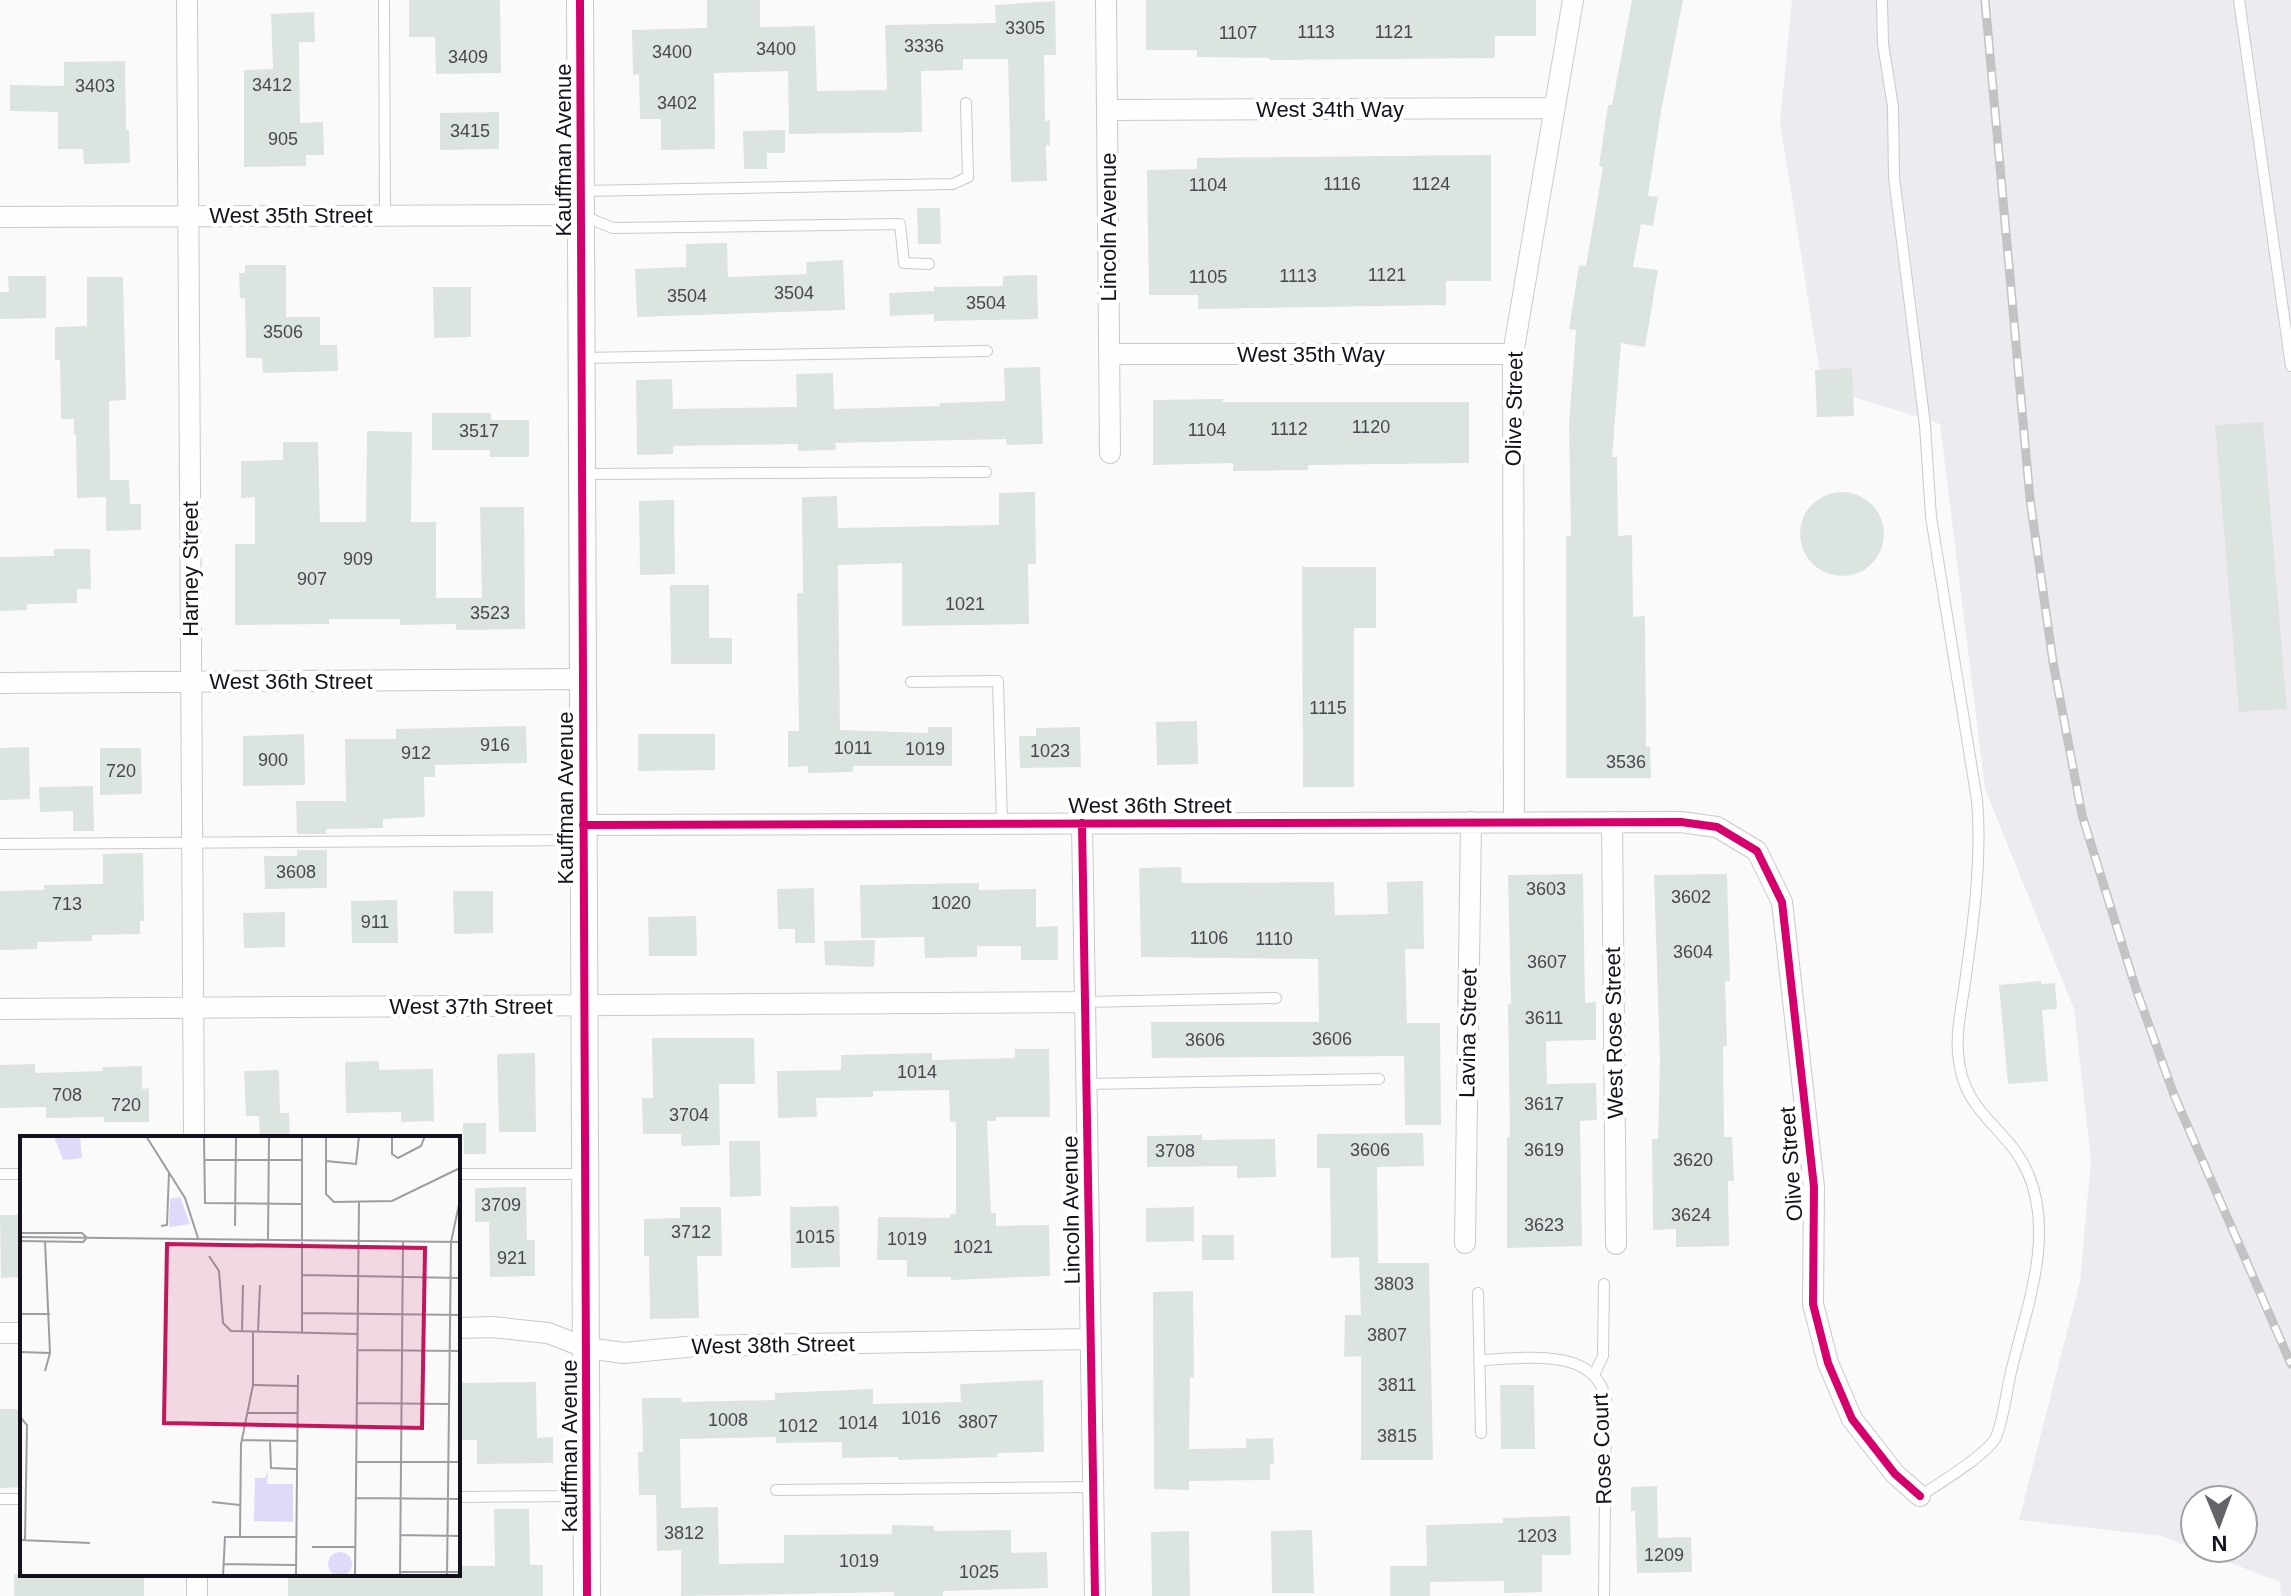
<svg xmlns="http://www.w3.org/2000/svg" width="2291" height="1596" font-family="Helvetica,sans-serif">
	<rect width="100%" height="100%" fill="#fafafa"/>
	<path fill="#edebf0" fill-rule="evenodd" d="M1792,0H2291V1596H2281L2280,1582L2161,1536L2019,1520L2080,1281L2091,1160L2074,1009L1985,789L1940,424L1822,387L1780,122ZM2195,1500H2243V1548H2195Z"/>
	<path fill="#dce4e0" d="M409,0H500L501,73L436,74L435,37H409Z
		M707,0H760V27L815,26L817,91L887,90L885,25L996,23L995,5L1055,1L1056,55H1044L1045,121L1050,120V145H1046L1047,181L1011,182L1008,59H963V70L921,71L922,132L789,134L788,71L714,73L715,149L661,150V119H640L639,74L633,75L632,30L707,28Z
		M1146,0H1536V36H1495V58L1269,60V58L1197,57V50H1146Z
		M1632,0H1683L1661,111L1648,196L1658,197L1653,226L1641,224L1633,267L1658,270L1645,347L1621,343L1612,457H1617L1618,536L1632,535L1633,617L1645,616L1646,747H1650L1651,778H1566V536H1571L1569,424L1576,330L1569,329L1579,265L1586,266L1603,167L1599,166L1608,105H1612Z
		M314,12L315,42H299L300,123L323,122L324,155H306V166L244,167V70L273,69L271,14Z
		M125,61L126,130H129L130,163L84,164L83,149H58V112L10,111V85L64,86V62Z
		M499,112V149L440,150V113Z
		M785,130V153H767V169H744L743,131Z
		M1491,155V281H1446V305L1198,309V295H1149L1147,170L1197,169V158Z
		M917,208H940L941,244H918Z
		M727,243L728,277L807,274L806,262L843,260L845,310L637,317L635,269L686,267V244Z
		M245,265H286V317H320V345H337L338,371L263,373L262,358H246L245,298H240L239,273H245Z
		M1037,275L1038,319L934,321V314L890,316L889,293L934,291V287L1003,286V276Z
		M8,276H46V318L0,319V292H9Z
		M87,277H123L126,400L109,401L110,480H129L130,504H141V530L106,531V497L77,498L76,435H74V419H61L60,360H55V327L87,326Z
		M433,287H471V337L434,338Z
		M1040,367L1043,444L1007,445L1006,439L835,443L836,450L798,451V444L673,446V454L637,455L636,380L672,379L673,409L797,407L796,374L833,373L834,409L940,406V403L1005,401L1004,368Z
		M1852,368L1854,416L1817,417L1815,370Z
		M1223,399V402H1469V463L1308,465V470L1233,471V463L1153,465V400Z
		M432,413H491V420H529V457H490V450H432Z
		M2263,422L2287,709L2239,712L2215,425Z
		M367,431L412,432L411,522H436V598H482L480,507H524L525,629L456,630V624L400,625V619H329V624L235,625V544H255V497L241,498V461L283,460V442H318L320,522H366Z
		M1035,492L1036,564H1028L1029,624L902,626V563L838,565L840,730L928,733V727H952V766H853V772L808,773V766L788,767V731H799L797,593H803L802,497L837,496L838,528L999,525V493Z
		M1800 534a42 42 0 1 1 84 0a42 42 0 1 1-84 0Z
		M674,500L675,574L640,575L639,501Z
		M54,549H90L91,589H77V603L27,604V610L0,611V557L54,556Z
		M1302,567H1376V628H1354V787H1303Z
		M670,585H709V638H732V664H671Z
		M1197,721L1198,764L1157,765L1156,722Z
		M526,726L527,763L435,765V777H424L425,817L383,819V828L326,829V834H297L296,801H346L345,739H396V729Z
		M1080,727L1081,767L1020,768L1019,736H1036V728Z
		M304,734L305,785L243,786V736Z
		M638,734H715V770L638,771Z
		M29,747L30,799L0,800V748Z
		M100,748H141L142,794L100,795Z
		M93,786L94,831H73V811L40,812L39,787Z
		M297,850H327V888L265,889L264,856H297Z
		M143,853L144,921H140V934L92,935V941L37,942V949L0,950V891L44,890V885L103,884V854Z
		M1181,867L1182,883L1334,882L1335,915L1388,914L1387,882L1423,881L1424,949H1405L1407,1023H1440L1441,1125H1405L1404,1056L1152,1058L1151,1022H1319L1318,959L1141,957L1139,868Z
		M1583,874L1585,1003L1596,1002V1040L1546,1041L1547,1084L1596,1083L1597,1120L1580,1121L1582,1246L1507,1248V1137H1510L1508,1004H1511L1508,875Z
		M1727,874L1730,981H1725L1727,1046H1723L1724,1137H1732L1734,1181H1728L1729,1246L1676,1247V1229L1653,1230L1652,1139H1658L1660,1061L1654,875Z
		M979,883V890L1036,889V927L1058,926V960H1021V946H977V957L925,958L924,937L861,938L860,885Z
		M814,888L815,943H795V929H778L777,889Z
		M453,891H493V933L454,934Z
		M397,900L398,943H352L351,901Z
		M285,912V947L244,948L243,913Z
		M696,916L697,956H649L648,917Z
		M875,940L874,967L825,965L824,941Z
		M2041,981V984L2055,983L2057,1009L2042,1010L2048,1081L2008,1084L1999,985Z
		M652,1038H754L755,1084H719L720,1145L681,1146V1134H643L642,1098H653Z
		M1015,1049H1049L1050,1117H996V1121H987L991,1213H996V1226L1049,1225L1050,1276L951,1280V1277H907V1260H877L878,1217L950,1218V1214H956V1122H950L949,1090L873,1091V1097L816,1098L817,1117L778,1118L777,1071L841,1070V1055L932,1053V1060L1015,1058Z
		M535,1053L536,1132H499L497,1054Z
		M379,1061V1070L433,1069L434,1121L401,1122V1112L346,1113L345,1062Z
		M35,1064V1073L103,1071V1067L142,1066V1089L149,1088V1122H104V1117L46,1118V1107L0,1108V1065Z
		M279,1070L280,1113H289L290,1138H260L259,1116H246L244,1071Z
		M463,1123H486V1154H464Z
		M1423,1133L1424,1166L1377,1167L1378,1263H1429L1433,1460H1361V1356L1344,1357L1345,1315H1361L1359,1257L1331,1258L1330,1168H1317V1134Z
		M1202,1135V1140L1275,1139L1276,1177L1237,1178V1166L1147,1167V1136Z
		M729,1141H760L761,1196L730,1197Z
		M526,1187L527,1240H535V1276L490,1277L489,1222H475V1188Z
		M839,1206L840,1267L791,1268L790,1207Z
		M680,1207H721L722,1256H697L699,1318L650,1319L649,1256H644V1219L680,1218Z
		M1194,1207V1241L1146,1242V1208Z
		M0,1215H22V1277L1,1278Z
		M1202,1235H1234V1260H1202Z
		M1193,1291L1194,1377H1190L1189,1449L1246,1448V1439L1273,1438L1274,1464H1270V1480L1189,1481V1490L1154,1489L1153,1292Z
		M1043,1380L1044,1452L997,1453L998,1457L898,1460V1457L842,1458V1442L776,1443V1437L680,1439L681,1508L718,1507L719,1564L784,1563V1535L892,1534V1525L934,1526V1531L1011,1530V1553L1047,1552L1048,1588L943,1591V1596H894V1592L681,1596V1550L657,1551L656,1495H639L638,1452H643L642,1398H681V1402L775,1400V1393L873,1389V1404L961,1402L960,1384Z
		M536,1382L537,1438L553,1437V1463L477,1464V1440H458V1389H461V1383Z
		M1500,1385H1534L1535,1449H1501Z
		M0,1409H20L21,1487L0,1488Z
		M1657,1486L1658,1538L1691,1537L1692,1572L1637,1573L1635,1511H1631V1487Z
		M494,1509H529L530,1565H543V1596H288V1574H458V1566H495Z
		M1570,1516L1571,1555H1542V1592L1504,1593V1581L1430,1582V1596H1390V1566H1427L1426,1525L1503,1523V1518Z
		M1312,1530L1314,1593H1272L1271,1531Z
		M1189,1531L1190,1596H1152L1151,1532Z
		M14,1574H144V1596H14Z"/>
	<g fill="none" stroke-linecap="round" stroke-linejoin="round">
		<g stroke="#cac8cf" stroke-width="12">
			<path id="service" d="M384,0L385,215
				M1882,0L1883,44L1893,107L1894,177L1925,425L1931,517L1977,800C1982,860 1974,917 1966,975C1963,1001 1956,1027 1958,1053C1962,1114 2006,1125 2027,1171C2056,1235 2026,1308 2011,1372C2006,1392 2004,1418 1996,1437C1988,1454 1937,1485 1920,1496
				M2239,0L2291,366
				M582,191L953,184L968,177L966,103
				M583,216L613,228L900,224L904,263L929,264
				M583,358L987,351
				M583,474L986,472
				M911,682L998,681L1002,823
				M0,844L582,840
				M1085,1002L1276,998
				M1087,1084L1379,1079
				M0,1174H22
				M458,1174H583
				M1478,1293L1481,1433
				M1479,1360C1522,1359 1595,1345 1606,1400L1604,1596
				M1594,1375L1603,1356L1604,1284
				M776,1490L1093,1487
				M458,1497L584,1496
				M0,1499H22"/>
		</g>
		<g stroke="#cac8cf" stroke-width="22">
			<path id="minor" d="M187,0L194,1138
				M1106,0L1110,453
				M1107,110L1553,108
				M0,217L582,215
				M1109,354H1513
				M0,683L582,679
				M1514,822L1513,354L1573,0
				M1612,822L1616,1244
				M1082,823L1095,1596
				M583,825L1681,822L1717,827L1757,851L1782,902L1814,1187L1813,1304L1828,1363L1852,1419L1895,1474L1920,1496
				M0,1009L1085,1002
				M1465,1243L1471,822
				M458,1328L492,1327L548,1333L587,1348L624,1353L696,1346L1091,1339
				M0,1333H22
				M197,1574V1596"/>
		</g>
		<g stroke="#cac8cf" stroke-width="28">
			<path id="tertiary" d="M580,0L587,1596"/>
		</g>
		<use href="#service" stroke="#fefefe" stroke-width="10"/>
		<use href="#minor" stroke="#fefefe" stroke-width="20"/>
		<use href="#tertiary" stroke="#fefefe" stroke-width="26"/>
		<g stroke="#c3c2c4" stroke-width="9">
			<path id="rail" d="M1985,0L2030,499L2053,662L2082,815L2136,989L2174,1095L2291,1364"/>
		</g>
		<use href="#rail" stroke="#fff" stroke-width="6" stroke-dasharray="18" stroke-linecap="butt"/>
		<g stroke="#fff" stroke-width="13">
			<path id="cycleway" d="M580,0L587,1596
				M1082,823L1095,1596
				M583,825L1681,822L1717,827L1757,851L1782,902L1814,1187L1813,1304L1828,1363L1852,1419L1895,1474L1920,1496"/>
		</g>
		<use href="#cycleway" stroke="#d6006c" stroke-width="8"/>
	</g>
	<g text-anchor="middle" dominant-baseline="central" stroke-width="8" stroke-linejoin="round" paint-order="stroke">
		<g font-size="18" fill="#47484f">
			<text x="1025" y="28">3305</text>
			<text x="1316" y="32">1113</text>
			<text x="1394" y="32">1121</text>
			<text x="1238" y="33">1107</text>
			<text x="924" y="46">3336</text>
			<text x="776" y="49">3400</text>
			<text x="672" y="52">3400</text>
			<text x="468" y="57">3409</text>
			<text x="272" y="85">3412</text>
			<text x="95" y="86">3403</text>
			<text x="677" y="103">3402</text>
			<text x="470" y="131">3415</text>
			<text x="283" y="139">905</text>
			<text x="1342" y="184">1116</text>
			<text x="1431" y="184">1124</text>
			<text x="1208" y="185">1104</text>
			<text x="1387" y="275">1121</text>
			<text x="1298" y="276">1113</text>
			<text x="1208" y="277">1105</text>
			<text x="794" y="293">3504</text>
			<text x="687" y="296">3504</text>
			<text x="986" y="303">3504</text>
			<text x="283" y="332">3506</text>
			<text x="1371" y="427">1120</text>
			<text x="1289" y="429">1112</text>
			<text x="1207" y="430">1104</text>
			<text x="479" y="431">3517</text>
			<text x="358" y="559">909</text>
			<text x="312" y="579">907</text>
			<text x="965" y="604">1021</text>
			<text x="490" y="613">3523</text>
			<text x="1328" y="708">1115</text>
			<text x="495" y="745">916</text>
			<text x="853" y="748">1011</text>
			<text x="925" y="749">1019</text>
			<text x="1050" y="751">1023</text>
			<text x="416" y="753">912</text>
			<text x="273" y="760">900</text>
			<text x="1626" y="762">3536</text>
			<text x="121" y="771">720</text>
			<text x="296" y="872">3608</text>
			<text x="1546" y="889">3603</text>
			<text x="1691" y="897">3602</text>
			<text x="951" y="903">1020</text>
			<text x="67" y="904">713</text>
			<text x="375" y="922">911</text>
			<text x="1209" y="938">1106</text>
			<text x="1274" y="939">1110</text>
			<text x="1693" y="952">3604</text>
			<text x="1547" y="962">3607</text>
			<text x="1544" y="1018">3611</text>
			<text x="1332" y="1039">3606</text>
			<text x="1205" y="1040">3606</text>
			<text x="917" y="1072">1014</text>
			<text x="67" y="1095">708</text>
			<text x="1544" y="1104">3617</text>
			<text x="126" y="1105">720</text>
			<text x="689" y="1115">3704</text>
			<text x="1370" y="1150">3606</text>
			<text x="1544" y="1150">3619</text>
			<text x="1175" y="1151">3708</text>
			<text x="1693" y="1160">3620</text>
			<text x="501" y="1205">3709</text>
			<text x="1691" y="1215">3624</text>
			<text x="1544" y="1225">3623</text>
			<text x="691" y="1232">3712</text>
			<text x="815" y="1237">1015</text>
			<text x="907" y="1239">1019</text>
			<text x="973" y="1247">1021</text>
			<text x="512" y="1258">921</text>
			<text x="1394" y="1284">3803</text>
			<text x="1387" y="1335">3807</text>
			<text x="1397" y="1385">3811</text>
			<text x="921" y="1418">1016</text>
			<text x="728" y="1420">1008</text>
			<text x="978" y="1422">3807</text>
			<text x="858" y="1423">1014</text>
			<text x="798" y="1426">1012</text>
			<text x="1397" y="1436">3815</text>
			<text x="684" y="1533">3812</text>
			<text x="1537" y="1536">1203</text>
			<text x="1664" y="1555">1209</text>
			<text x="859" y="1561">1019</text>
			<text x="979" y="1572">1025</text>
		</g>
		<g font-size="22" fill="#14121d" stroke="#fff">
			<text x="1330" y="109">West 34th Way</text>
			<text transform="translate(563 150) rotate(-90)">Kauffman Avenue</text>
			<text x="291" y="215">West 35th Street</text>
			<text transform="translate(1108 227) rotate(-90)">Lincoln Avenue</text>
			<text x="1311" y="354">West 35th Way</text>
			<text transform="translate(1514 409) rotate(-89)">Olive Street</text>
			<text transform="translate(190 569) rotate(-90)">Harney Street</text>
			<text x="291" y="681">West 36th Street</text>
			<text transform="translate(565 798) rotate(-90)">Kauffman Avenue</text>
			<text x="1150" y="805">West 36th Street</text>
			<text x="471" y="1006">West 37th Street</text>
			<text transform="translate(1468 1033) rotate(-89)">Lavina Street</text>
			<text transform="translate(1614 1033) rotate(-91)">West Rose Street</text>
			<text transform="translate(1791 1164) rotate(-94)">Olive Street</text>
			<text transform="translate(1071 1210) rotate(-91)">Lincoln Avenue</text>
			<text transform="translate(773 1345) rotate(-1)">West 38th Street</text>
			<text transform="translate(569 1446) rotate(-90)">Kauffman Avenue</text>
			<text transform="translate(1602 1449) rotate(-92)">Rose Court</text>
		</g>
	</g>
	<g transform="translate(20 1136)">
		<rect width="440" height="440" fill="#fafafa"/>
		<path d="M34,0H60L62,22L43,24ZM160,61L170,88L149,91L150,63ZM248,335L247,348H273V386L234,385L235,342H245ZM308 428a12 12 0 1 1 24 0a12 12 0 1 1-24 0Z" fill="#e0d9f9"/>
		<path fill="none" stroke="#9e9da2" stroke-width="2" d="M126,0L165,62L178,102M184,0L185,67L282,68M282,0V197M306,0V58L314,66L372,65L440,32M372,0V18L378,22L401,10L405,0M439,0L440,51M184,24H282M306,25L336,28L339,0M141,90L147,89L149,36M215,90L216,0M0,97H62L67,102M0,101L440,106M248,103L249,0M0,105L63,106L67,102M189,120L199,135L203,187L211,195L338,198M282,139L440,142M282,177L440,179M0,178H30M222,196L223,149M238,196L240,149M338,214L440,215M0,216L30,217M25,235L30,217L25,105M233,249L278,250M337,267L429,268M228,277H278M0,281L7,289L5,404M222,304L278,305M250,305L251,332L276,333M337,326H440M336,362L440,363M192,366L220,369M380,399L440,400M220,400L221,308L233,249V196M0,404L70,407M292,411H335M203,428L276,429M380,436H440M203,440L205,401H276M276,440L278,239M335,440L339,66M380,440L383,106M427,440L431,106L440,64"/>
		<path fill="#c2185b" fill-opacity="0.15" stroke="#c2185b" stroke-width="4" d="M147,108L405,112L402,292L144,287Z"/>
		<rect width="440" height="440" fill="none" stroke="#14121d" stroke-width="4"/>
	</g>
	<g transform="translate(2219 1524) rotate(179)"><circle r="38" fill="#ffffff" stroke="#a1a0a5" stroke-width="2"/>
	<path d="M0-6L14 30L0 20L-14 30Z" fill="#64636a"/>
	<text y="-12" font-size="22" font-weight="bold" text-anchor="middle" fill="#14121d">N</text>
	</g>
</svg>
